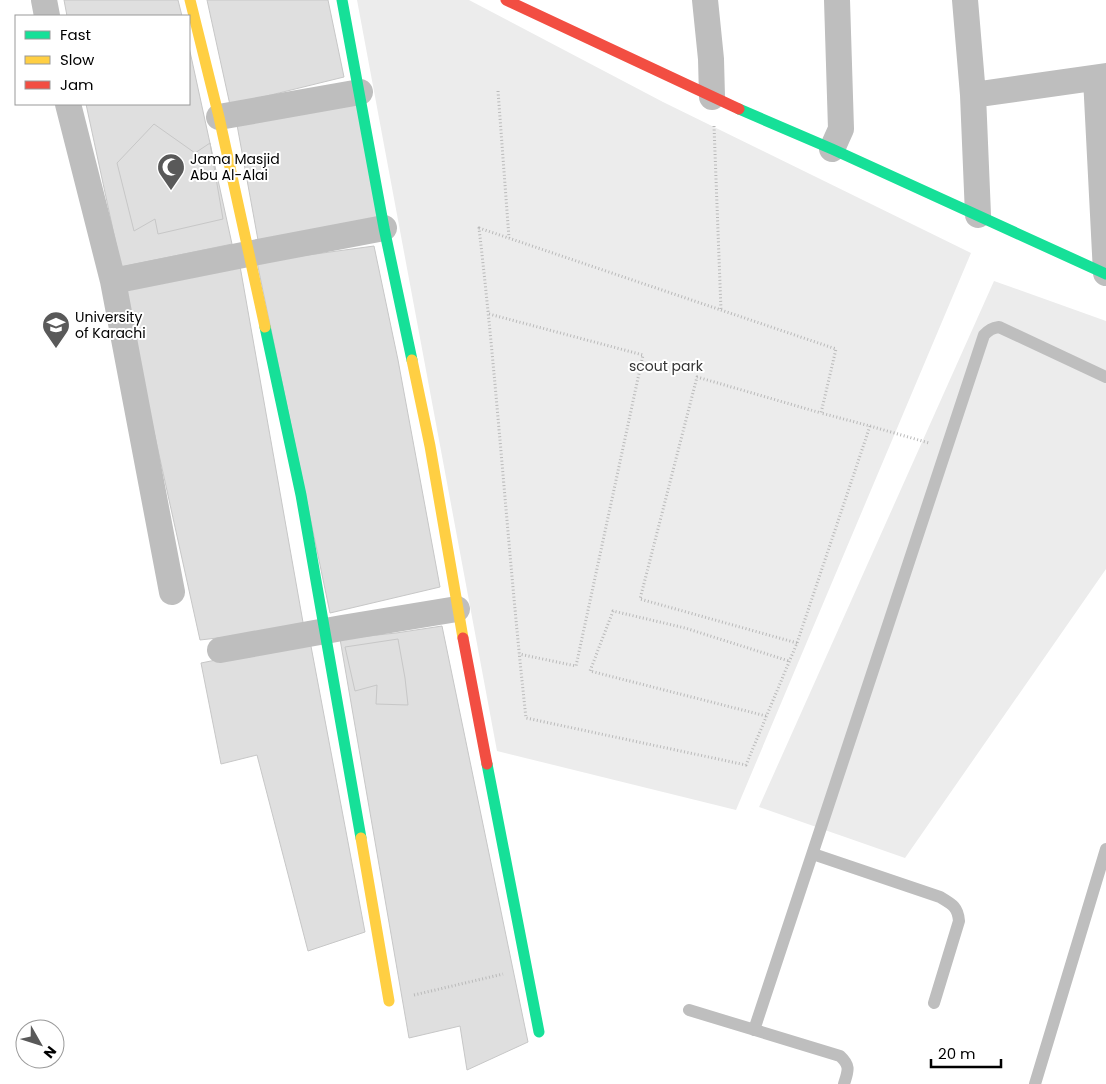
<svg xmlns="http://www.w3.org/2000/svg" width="1106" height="1084" font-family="Poppins,sans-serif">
	<rect width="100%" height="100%" fill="#fff"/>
	<path fill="#ececec" d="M357,0H469L663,102L971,253L736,810L497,751Z
		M994,281L1106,321V569L905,858L759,807Z"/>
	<path fill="#dfdfdf" stroke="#c7c7c7" d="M64,0H178L182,16H67Z
		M207,0H328L344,77L230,105Z
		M189,47L232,244L121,267L86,104H189Z
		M362,104L382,218L258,240L235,114Z
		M154,124L195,153L210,143L223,219L158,234L155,219L134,231L117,163Z
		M374,246L398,360L440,587L330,613L257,262Z
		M240,266L304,628L200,640L122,287Z
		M442,626L528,1042L467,1070L460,1026L409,1038L340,639L396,633Z
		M398,639L405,678L408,705L376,704L377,685L355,691L345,647Z
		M310,641L365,932L308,951L257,755L221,764L201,663Z"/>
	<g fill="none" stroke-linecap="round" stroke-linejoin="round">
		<path stroke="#b9b9b9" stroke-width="3" stroke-dasharray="1 2.5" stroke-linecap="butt" d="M498,91L509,238
			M714,126L721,310
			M479,228L836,349L821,413L870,426L797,643L746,765L526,718C508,555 498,391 479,228Z
			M489,314L643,355L576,666L519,654
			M870,426L929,443
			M797,643L640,599L697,377L821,413
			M766,716L590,671L613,611L685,628L789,661
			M414,995L503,974"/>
		<path stroke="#bebebe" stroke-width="12" d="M813,854L940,897C952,904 958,907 959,921L934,1003
			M689,1010L840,1056C851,1066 848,1071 844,1084
			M754,1030L984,335C989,330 992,328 999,327L1106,377
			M1035,1084L1106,849"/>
		<path stroke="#bebebe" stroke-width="26" d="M44,0L47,16
			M705,0L711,59L712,97
			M965,0L973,95L978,215
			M1096,78L1106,273
			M973,95L1106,76
			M68,104L113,281L172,592
			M219,117L360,92
			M832,149L841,129L837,0
			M113,281L248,254L384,228
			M220,650L342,628L457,609"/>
		<path stroke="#16e098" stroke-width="11" d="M342,0L384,228L412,360
			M739,109L832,149L1106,274
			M265,327L301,495L361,838
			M487,764L539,1032"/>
		<path stroke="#ffcf43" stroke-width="11" d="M190,0L219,117L265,327
			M412,360L430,446L463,638
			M361,838L389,1001"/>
		<path stroke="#f24e42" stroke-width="11" d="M506,0L739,109
			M463,638L487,764"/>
	</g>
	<defs>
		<g id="mosque-pin" transform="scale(1.4375)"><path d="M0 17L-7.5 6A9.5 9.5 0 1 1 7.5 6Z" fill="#595959" stroke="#fff"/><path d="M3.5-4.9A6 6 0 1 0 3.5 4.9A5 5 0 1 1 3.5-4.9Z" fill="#fff"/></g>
		<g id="university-pin" transform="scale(1.4375)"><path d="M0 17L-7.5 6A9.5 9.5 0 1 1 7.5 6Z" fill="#595959" stroke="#fff"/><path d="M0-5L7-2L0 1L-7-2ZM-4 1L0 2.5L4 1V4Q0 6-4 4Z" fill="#fff"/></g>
	</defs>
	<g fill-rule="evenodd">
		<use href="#mosque-pin" x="171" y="167"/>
		<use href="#university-pin" x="56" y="325"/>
	</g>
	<g text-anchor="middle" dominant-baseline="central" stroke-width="4" stroke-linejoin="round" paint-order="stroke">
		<g font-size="14" fill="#000" stroke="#fff" text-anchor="start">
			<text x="190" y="159">Jama Masjid<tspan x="190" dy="16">Abu Al-Alai</tspan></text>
			<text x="75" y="317">University<tspan x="75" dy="16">of Karachi</tspan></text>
		</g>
		<g font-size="14" fill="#333" stroke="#fff">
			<text x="666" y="366">scout park</text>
		</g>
	</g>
	<rect x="15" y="15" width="175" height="90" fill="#ffffff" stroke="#999999"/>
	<rect x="25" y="31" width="25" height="8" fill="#16e098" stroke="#999999"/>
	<text x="60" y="40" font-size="15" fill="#000000">Fast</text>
	<rect x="25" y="56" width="25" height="8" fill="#ffcf43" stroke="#999999"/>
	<text x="60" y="65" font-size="15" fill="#000000">Slow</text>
	<rect x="25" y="81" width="25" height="8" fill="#f24e42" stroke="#999999"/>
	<text x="60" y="90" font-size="15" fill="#000000">Jam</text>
	<g transform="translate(40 1044) rotate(129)"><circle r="24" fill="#ffffff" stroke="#999999"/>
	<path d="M0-4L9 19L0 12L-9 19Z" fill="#595959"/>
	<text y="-8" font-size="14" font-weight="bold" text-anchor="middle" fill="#000000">N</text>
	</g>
	<path d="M931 1059v8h70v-8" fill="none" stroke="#000000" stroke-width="2.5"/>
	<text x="938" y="1059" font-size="15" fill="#000000" stroke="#ffffff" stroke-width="4" paint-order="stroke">20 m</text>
</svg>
